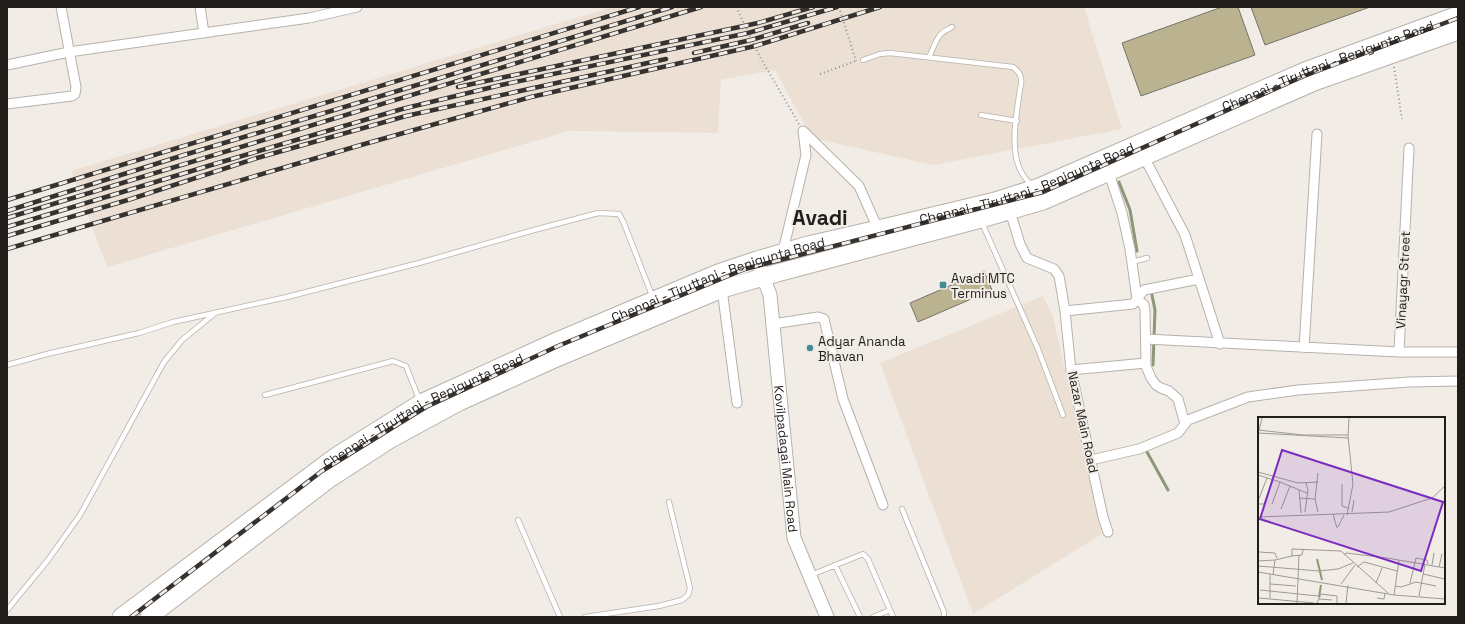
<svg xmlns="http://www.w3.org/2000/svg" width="1465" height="624" font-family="'Space Grotesk',sans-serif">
	<rect width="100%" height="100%" fill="#f2ece6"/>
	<path fill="#ece0d4" d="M612,7H1084L1122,129L933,165L812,138L775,70L721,80L718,133L569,131L107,267L71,171Z
		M1043,296L1053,317L1102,534L973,614L880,363Z"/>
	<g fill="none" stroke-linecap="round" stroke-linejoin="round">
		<path stroke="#8c9777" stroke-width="3" d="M1119,182L1130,210L1137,251
			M1152,295L1155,310L1153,365
			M1147,452L1168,490"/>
	</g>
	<path fill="#bbb390" stroke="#74736c" d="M1222,7H1238L1255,55L1141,96L1122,43Z
		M1251,7H1370L1265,45Z
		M984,271L992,290L918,322L910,303Z"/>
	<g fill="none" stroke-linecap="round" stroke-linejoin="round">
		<g stroke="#b7b1ab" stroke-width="6">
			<path id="lane" d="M929,57C933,50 935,40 941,34C944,31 949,29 952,27
				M863,60L880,54L890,53L1013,67C1021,73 1023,79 1020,89C1017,112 1010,145 1019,167C1021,174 1026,179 1031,185
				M981,115L1017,121
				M982,223L1038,349L1063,415
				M1132,262L1147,258
				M7,365L47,354L139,333L173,322L287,297L419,263L534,230L598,213L619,214L623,221L653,298
				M265,395L393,361L406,366L419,399
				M902,509L944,612V617
				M518,520L560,617
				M835,565L860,617
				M811,575L863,554L868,559L893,617
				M7,610L48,560L80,515L164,362L182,340L214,314
				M585,617L659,606L682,600L688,595L690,588L669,502
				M873,617L890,610"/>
		</g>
		<g stroke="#b7b1ab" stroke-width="11">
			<path id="street" d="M200,7L204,33
				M7,65L69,52L309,18L357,7
				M7,104L72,96L75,94L76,87L61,7
				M803,131L859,186L878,229
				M1409,148L1399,352H1458
				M1144,157L1185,235L1220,344
				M1109,173L1122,213L1130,249L1137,299L1144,305L1145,310L1146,366L1151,378L1156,385L1161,388L1169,391L1178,399L1185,424
				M1010,211L1020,244L1027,258L1054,269L1059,276L1065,311
				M783,251L806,155L803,131
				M722,289L737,403
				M773,324L818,317L824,319L843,399L883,505
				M1146,339L1399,352
				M1304,348L1317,134
				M1071,370L1146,363
				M1091,460L1139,449L1178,433L1188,420L1248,397L1298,390L1409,382L1458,381
				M1108,532L1103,517L1071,370L1065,311L1133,304L1144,290L1199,279"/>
		</g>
		<g stroke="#b7b1ab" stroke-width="15">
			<g id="secondary">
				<path id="s1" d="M757,260L770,295L794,538L827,617"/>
			</g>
		</g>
		<g stroke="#b7b1ab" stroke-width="19">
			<g id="highway">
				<path id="s2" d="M121,617L335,457L421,403L557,341L718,273L757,260L808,245L891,226L995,201L1039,187L1305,71L1458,15"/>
				<path d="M149,617L329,479L389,440L459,402L552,360L722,289L777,273L981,219L1043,201L1314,82L1458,31"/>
			</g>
		</g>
		<path stroke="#928e8a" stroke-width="2" stroke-dasharray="1 3" stroke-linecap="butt" d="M736,7L760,57L799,124
			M1394,67L1402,119
			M820,74L856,61"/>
		<use href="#lane" stroke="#fff" stroke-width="4.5"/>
		<use href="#street" stroke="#fff" stroke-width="9"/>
		<use href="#secondary" stroke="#fff" stroke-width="13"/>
		<use href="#highway" stroke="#fff" stroke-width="17"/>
		<g stroke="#353230" stroke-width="4.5">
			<path id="rail" d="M694,53L751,40L808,23
				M458,87L758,23L813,7
				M7,200L639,7
				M7,211L184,155L381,96L672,7
				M7,218L701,7
				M7,227L218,163L402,109L501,85L748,33L837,7
				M7,236L131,199L257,158L406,116L666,59
				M7,249L361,145L531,97L755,46L880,7
				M131,617L322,471L426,407L558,346L745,269L1043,192L1304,76L1458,18"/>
		</g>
		<use href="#rail" stroke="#f2ece6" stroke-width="3" stroke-dasharray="9" stroke-linecap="butt"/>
		<path stroke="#928e8a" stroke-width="2" stroke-dasharray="1 3" stroke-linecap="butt" d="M839,7L856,61"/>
	</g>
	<g fill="#448b94" stroke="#f2ece6" stroke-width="1.5">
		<rect x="939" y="281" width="8" height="8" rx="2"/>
		<circle cx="810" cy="348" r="4"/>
	</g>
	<g text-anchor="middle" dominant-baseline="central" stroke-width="4" stroke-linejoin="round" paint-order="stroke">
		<g font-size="13" fill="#201d1b" stroke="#f2ece6">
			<text stroke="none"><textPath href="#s2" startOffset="1339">Chennai - Tiruttani - Renigunta Road</textPath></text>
			<text stroke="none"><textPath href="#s2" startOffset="1015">Chennai - Tiruttani - Renigunta Road</textPath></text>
			<text stroke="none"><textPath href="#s2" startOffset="691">Chennai - Tiruttani - Renigunta Road</textPath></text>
			<text transform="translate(1403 280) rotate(-87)">Vinayagr Street</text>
			<text stroke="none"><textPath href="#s2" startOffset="367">Chennai - Tiruttani - Renigunta Road</textPath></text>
			<text transform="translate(1083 422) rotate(78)">Nazar Main Road</text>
			<text stroke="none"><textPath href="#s1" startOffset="202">Kovilpadagai Main Road</textPath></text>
		</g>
		<g font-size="13" fill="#201d1b" stroke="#f2ece6" text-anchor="start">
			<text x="951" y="278">Avadi MTC<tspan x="951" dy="15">Terminus</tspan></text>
			<text x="818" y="341">Adyar Ananda<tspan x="818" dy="15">Bhavan</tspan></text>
		</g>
		<g font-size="21" font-weight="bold" fill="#201d1b" stroke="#f2ece6">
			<text x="820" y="217">Avadi</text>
		</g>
	</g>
	<g transform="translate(1258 417)">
		<rect width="187" height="187" fill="#f2ece6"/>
		<path fill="none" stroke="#8c9777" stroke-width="2" d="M59,142L64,163M61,180L63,168"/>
		<path fill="none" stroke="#9e9995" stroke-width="1" d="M0,13L45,18H90M1,13L4,1M0,16L90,21M0,55L40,66L60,65M0,58L22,65L14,87M22,65L49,76M84,67V89L90,91M41,73L43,96M41,81L57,82L60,56M57,82L60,95M0,84L9,61M0,87H6L12,71M23,92L32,69M47,95L50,73L48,66M94,95L96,83M75,97L79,111M89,98L95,67L90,19L91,1M0,100L131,95L174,81L187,69M80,110L86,98M1,135L17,136L19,141M86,138L88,136L129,141L187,151M34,139L44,138L45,133M0,144L17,143M174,148L176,136M0,149L61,154L80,152L95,146M99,150L106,145L139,154M181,150L184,137M0,155L136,178L187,182M12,157V181M165,157L187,162M15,158L17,143L34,139V132L83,134L130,176M118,166L124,151M152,166L158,141L169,143L170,147M12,167L38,169M83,167L97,148M137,169L143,170L158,165L178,169M2,173L60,179M136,178L141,143M161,179L167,147M1,181L56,186M119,181L126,182L127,176M61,182L74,183M39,186L41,138M59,186L63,177L79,179V186M88,186L90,168"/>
		<path fill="#7b2cbf" fill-opacity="0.15" stroke="#7b2cbf" stroke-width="2" d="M24,33L185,85L163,154L2,102Z"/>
		<rect width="187" height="187" fill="none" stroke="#201d1b" stroke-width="2"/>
	</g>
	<rect width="1465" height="624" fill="none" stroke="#201d1b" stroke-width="16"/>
</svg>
